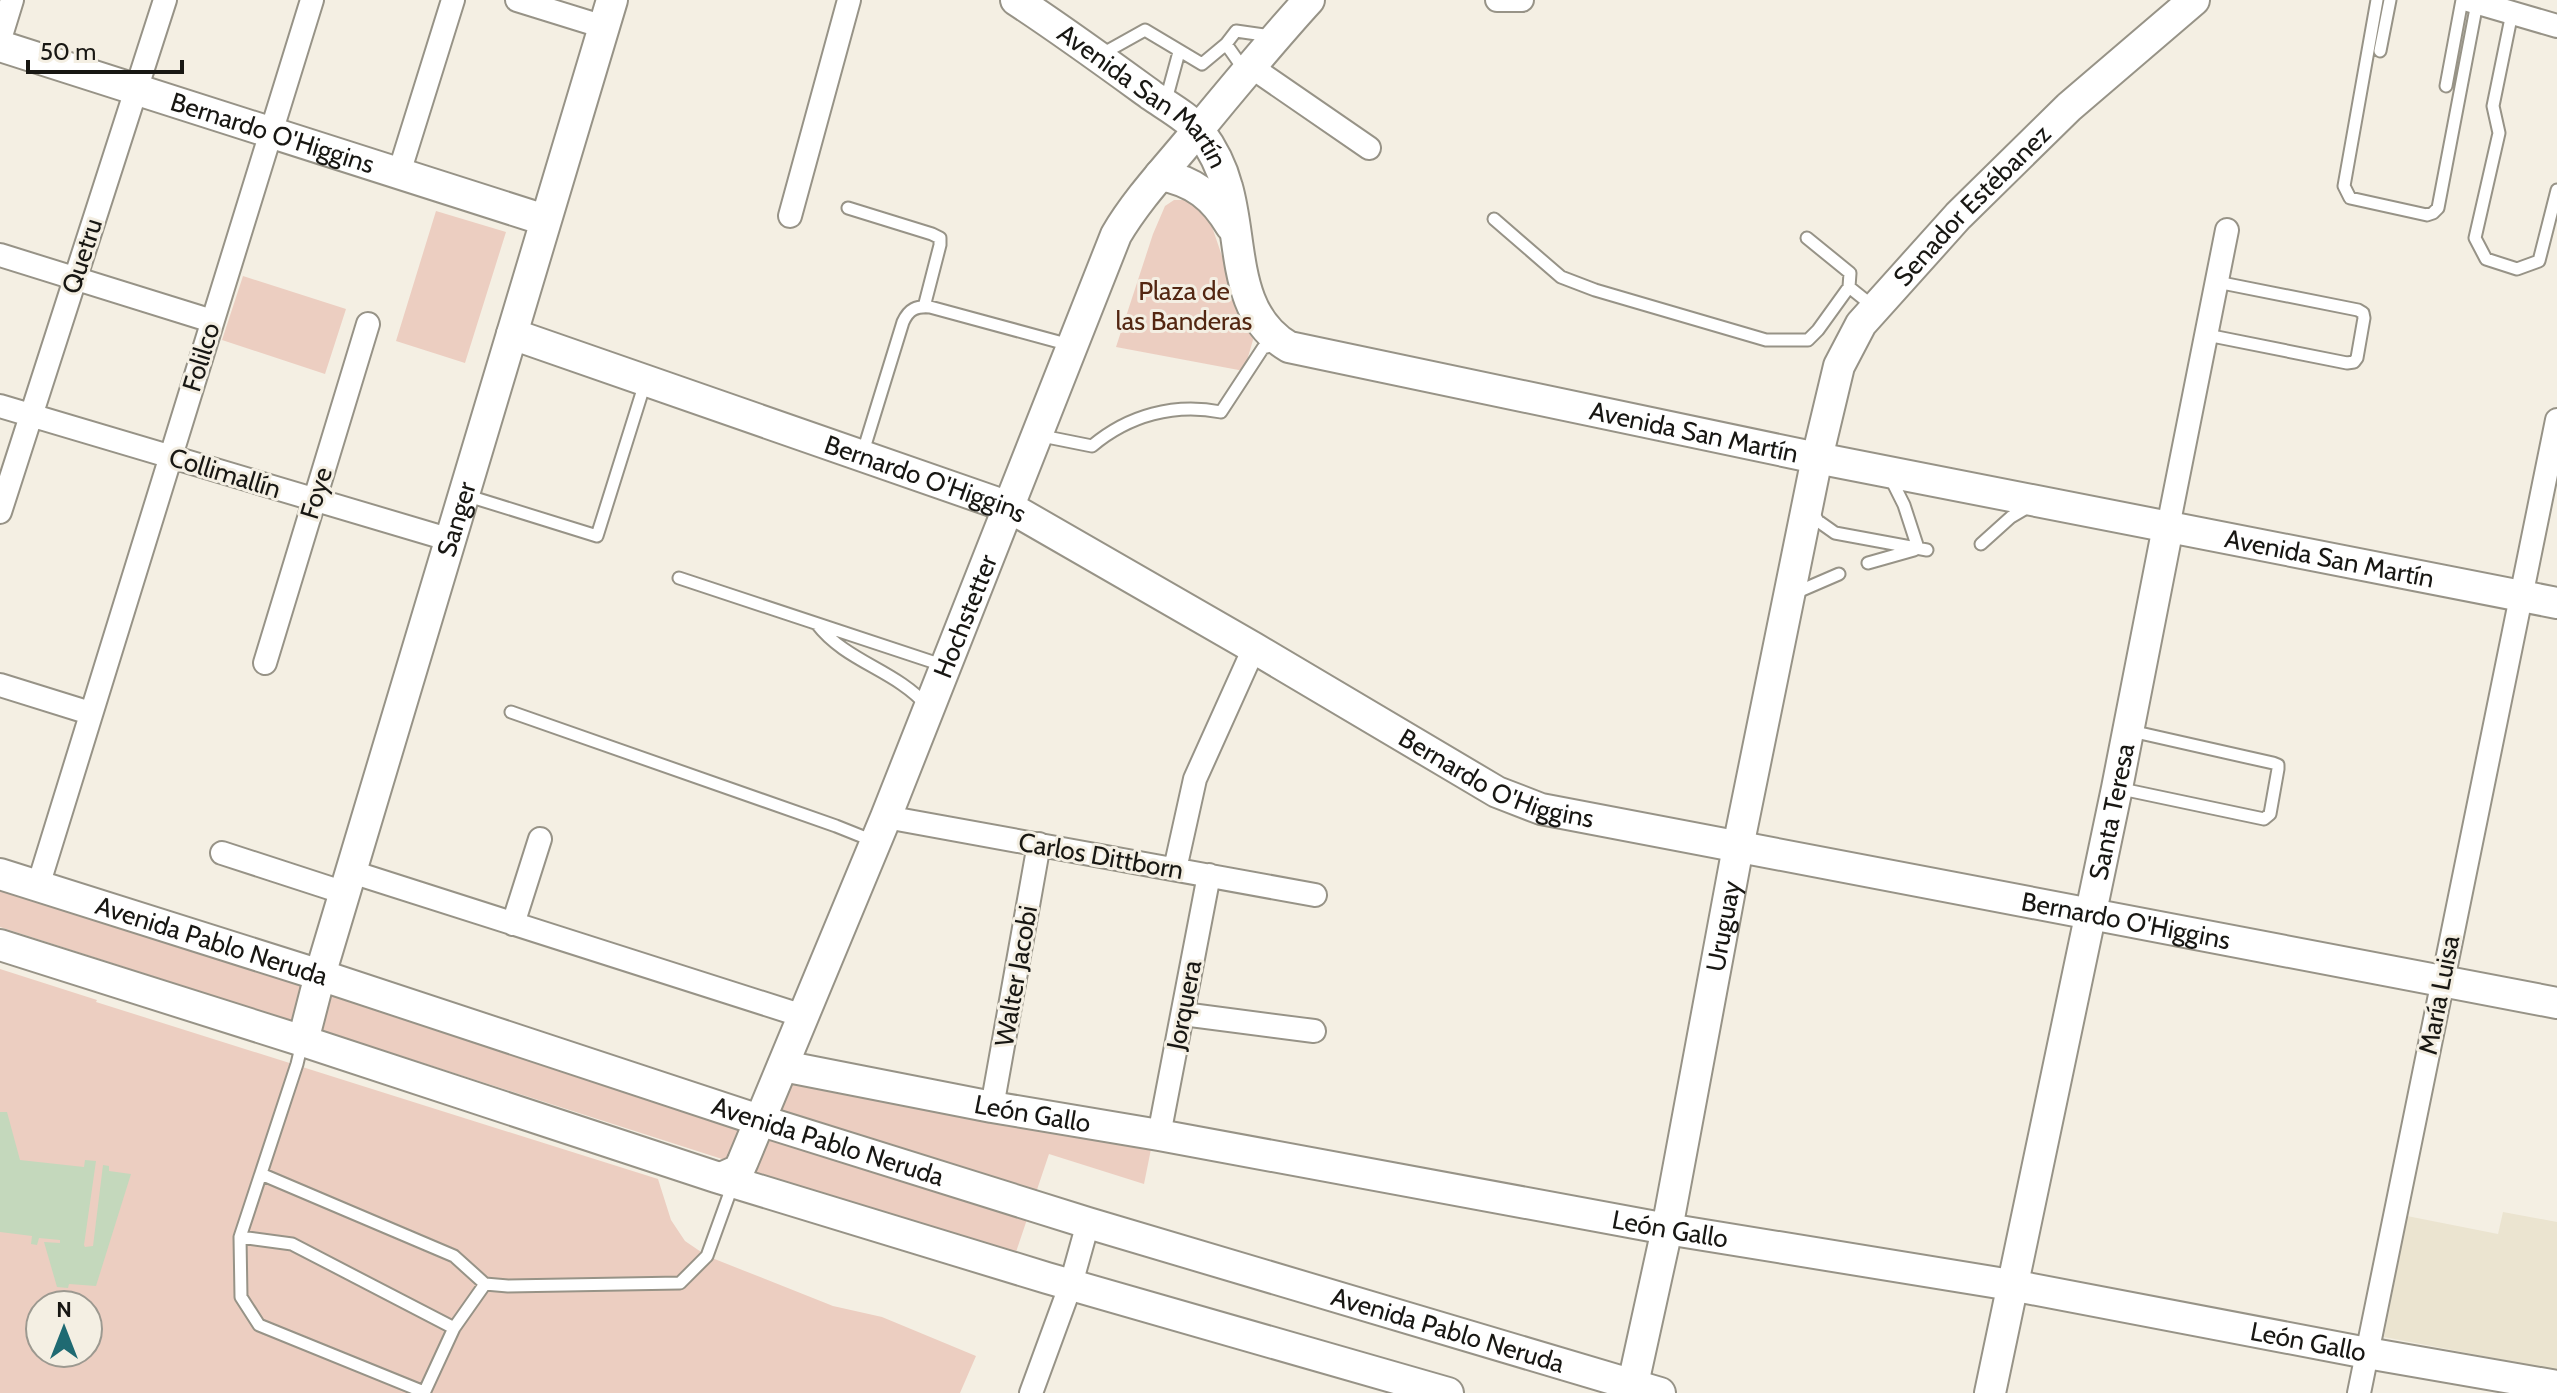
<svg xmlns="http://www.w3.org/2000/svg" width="2557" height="1393" font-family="Cabin,sans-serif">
	<rect width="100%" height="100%" fill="#f4efe3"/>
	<path fill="#ebe4d0" d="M2503,1212L2557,1222V1370L2384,1337L2407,1216L2498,1234Z"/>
	<path fill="#eccec1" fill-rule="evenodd" d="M1174,200H1187L1208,215L1237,300L1255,333L1244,371L1116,347L1153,234L1165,206Z
		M436,211L506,232L465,363L396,341Z
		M243,276L346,309L325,374L222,340Z
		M0,883L744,1117L739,1158L722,1159L0,927Z
		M0,969L97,1000L96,1002L658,1179L671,1220L685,1241L707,1256L833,1306L882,1317L976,1356L960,1393H0ZM40,1305H88V1353H40Z
		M789,1073L1153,1139L1144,1184L1049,1154L1013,1261L740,1180Z"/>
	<path fill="#c4d8bc" d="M0,1112H7L20,1160L84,1167L85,1160L96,1161L84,1245L85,1247L93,1246L103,1165L109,1166V1171L131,1174L96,1286L69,1284L68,1288L57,1287L44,1242L60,1243V1240L39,1238L37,1245L31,1244L32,1236L0,1232Z"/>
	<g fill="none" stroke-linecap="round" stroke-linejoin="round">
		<g stroke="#979387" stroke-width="15">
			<path id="lane" d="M2377,0L2344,186L2350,198L2427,215L2433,213L2438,208L2477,3
				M2512,13L2493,106L2499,133L2475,238L2486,259L2517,269L2539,261L2557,190
				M1226,44L1245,71
				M2380,51L2390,0
				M1102,54L1145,30L1202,64L1226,44L1236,31L1271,36
				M2446,86L2462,0
				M1166,100L1179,52
				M848,208L932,234L940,238V245L924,307
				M1494,219L1561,277L1595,290L1766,340H1808L1818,330L1849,287
				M1807,238L1850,273L1849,287L1874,307
				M2207,335L2347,363L2354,362L2357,358L2364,318L2363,313L2358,310L2217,282
				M1037,435L1092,446C1129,415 1174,403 1221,412L1263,348L1278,344
				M862,455L903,322C909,309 916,306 930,307L1070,345
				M1891,479L1904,505L1918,548
				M465,495L597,536L645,383
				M1811,510L1818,521L1835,533L1927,550
				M1981,544L2011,517L2028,507
				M1868,563L1914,550
				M679,578L945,666
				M1795,593L1839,574
				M817,624C846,662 896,670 927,706
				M511,712L836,826L876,842
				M2117,788L2264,819L2270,814L2278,769V765L2273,763L2131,731
				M302,1043L297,1064L240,1237L241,1297L259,1325L424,1392
				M261,1174L454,1256L485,1284
				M240,1237L292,1244L454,1328
				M424,1393L454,1328L485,1284L508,1286L680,1283L707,1256L733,1184"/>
		</g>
		<g stroke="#979387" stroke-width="26">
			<path id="street" d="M517,0L604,27
				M1497,0H1522
				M2468,0L2557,26
				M0,39L12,0
				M1250,66L1369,148
				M399,173L453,0
				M790,216L849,0
				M0,255L212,321
				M0,406L451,540
				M0,512L165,0
				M2168,527L2227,230
				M265,663L368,324
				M0,685L90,713
				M886,817L1315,895
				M222,853L345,893
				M1175,869L1195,779L1254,648
				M352,872L803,1016
				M38,886L312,0
				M513,924L540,839
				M1183,1014L1314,1031
				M992,1107L1039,844
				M1159,1135L1209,875
				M1031,1393L1071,1284L1088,1223
				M2359,1393L2557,420"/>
		</g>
		<g stroke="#979387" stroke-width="34">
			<g id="secondary">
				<path id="s1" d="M1016,0C1062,30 1107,63 1151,95C1167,106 1189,118 1200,132C1212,148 1222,168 1227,187C1243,242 1232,314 1289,347L1817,458L2557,603"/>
				<path id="s2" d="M0,46L545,220"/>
				<path d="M1160,175C1194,181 1214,197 1231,226"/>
				<path id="s3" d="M512,334L1009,507L1254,648L1497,792L1541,809L2557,1003"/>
				<path id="s4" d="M0,874L320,975L759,1120L1088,1223L1660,1393"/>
				<path d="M0,945L303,1041L716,1177L1047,1278L1448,1393"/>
				<path id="s5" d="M303,1041L320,975L612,0"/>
				<path id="s6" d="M783,1066L992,1107L1159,1135L1667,1229L2011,1285L2367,1353L2557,1386"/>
				<path id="s7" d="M721,1178L739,1170L743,1161L886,817L1116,235C1136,201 1163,172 1188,142C1228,94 1267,46 1309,0"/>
				<path id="s8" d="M1631,1393L1667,1229L1738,847L1817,458L1839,366L1861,324L1958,216L2069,107L2194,0"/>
				<path id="s9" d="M1990,1393L2117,788L2168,527"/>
			</g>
		</g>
		<use href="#lane" stroke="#fff" stroke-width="11"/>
		<use href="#street" stroke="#fff" stroke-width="22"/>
		<use href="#secondary" stroke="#fff" stroke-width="30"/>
	</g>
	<g text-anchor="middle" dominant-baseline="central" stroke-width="6" stroke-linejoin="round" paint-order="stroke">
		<g font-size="26" fill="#181713" stroke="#f4efe3">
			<text stroke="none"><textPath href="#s1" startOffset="160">Avenida San Martín</textPath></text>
			<text stroke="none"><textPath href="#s2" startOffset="286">Bernardo O'Higgins</textPath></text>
			<text stroke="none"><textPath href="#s8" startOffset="1258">Senador Estébanez</textPath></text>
			<text transform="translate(82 256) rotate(-72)">Quetru</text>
			<text transform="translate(201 357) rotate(-73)">Folilco</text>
			<text stroke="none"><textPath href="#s1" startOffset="880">Avenida San Martín</textPath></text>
			<text transform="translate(225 473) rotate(17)">Collimallín</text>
			<text stroke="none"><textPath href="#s3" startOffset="438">Bernardo O'Higgins</textPath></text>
			<text transform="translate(316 493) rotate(-73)">Foye</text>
			<text stroke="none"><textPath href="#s5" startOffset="544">Sanger</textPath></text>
			<text stroke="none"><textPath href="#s1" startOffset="1528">Avenida San Martín</textPath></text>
			<text stroke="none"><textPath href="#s7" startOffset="618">Hochstetter</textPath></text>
			<text stroke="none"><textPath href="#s3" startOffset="1086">Bernardo O'Higgins</textPath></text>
			<text stroke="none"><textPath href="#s9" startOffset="594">Santa Teresa</textPath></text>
			<text transform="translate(1101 856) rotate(10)">Carlos Dittborn</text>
			<text stroke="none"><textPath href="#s3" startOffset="1734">Bernardo O'Higgins</textPath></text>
			<text stroke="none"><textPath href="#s8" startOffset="476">Uruguay</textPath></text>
			<text stroke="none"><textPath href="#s4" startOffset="222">Avenida Pablo Neruda</textPath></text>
			<text transform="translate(1016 976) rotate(-80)">Walter Jacobi</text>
			<text transform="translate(2439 995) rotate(-79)">María Luisa</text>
			<text transform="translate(1184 1005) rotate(-79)">Jorquera</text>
			<text stroke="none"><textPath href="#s6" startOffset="254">León Gallo</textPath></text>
			<text stroke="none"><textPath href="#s4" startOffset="870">Avenida Pablo Neruda</textPath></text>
			<text stroke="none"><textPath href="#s6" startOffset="902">León Gallo</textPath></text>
			<text stroke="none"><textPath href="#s4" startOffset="1518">Avenida Pablo Neruda</textPath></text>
			<text stroke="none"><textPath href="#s6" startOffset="1550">León Gallo</textPath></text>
		</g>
		<g font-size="26" fill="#532611" stroke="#f4efe3">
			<text x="1184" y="291">Plaza de<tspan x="1184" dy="30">las Banderas</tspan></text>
		</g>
	</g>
	<g transform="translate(64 1329)"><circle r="38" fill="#f4efe3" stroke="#9c9990" stroke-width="2"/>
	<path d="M0-6L14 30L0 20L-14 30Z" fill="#1f6a72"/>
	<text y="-12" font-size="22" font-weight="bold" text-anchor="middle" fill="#181713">N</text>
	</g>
	<path d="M28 60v12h154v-12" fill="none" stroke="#181713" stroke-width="4"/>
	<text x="40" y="60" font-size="24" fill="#181713" stroke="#f4efe3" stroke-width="6" paint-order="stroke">50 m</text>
</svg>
